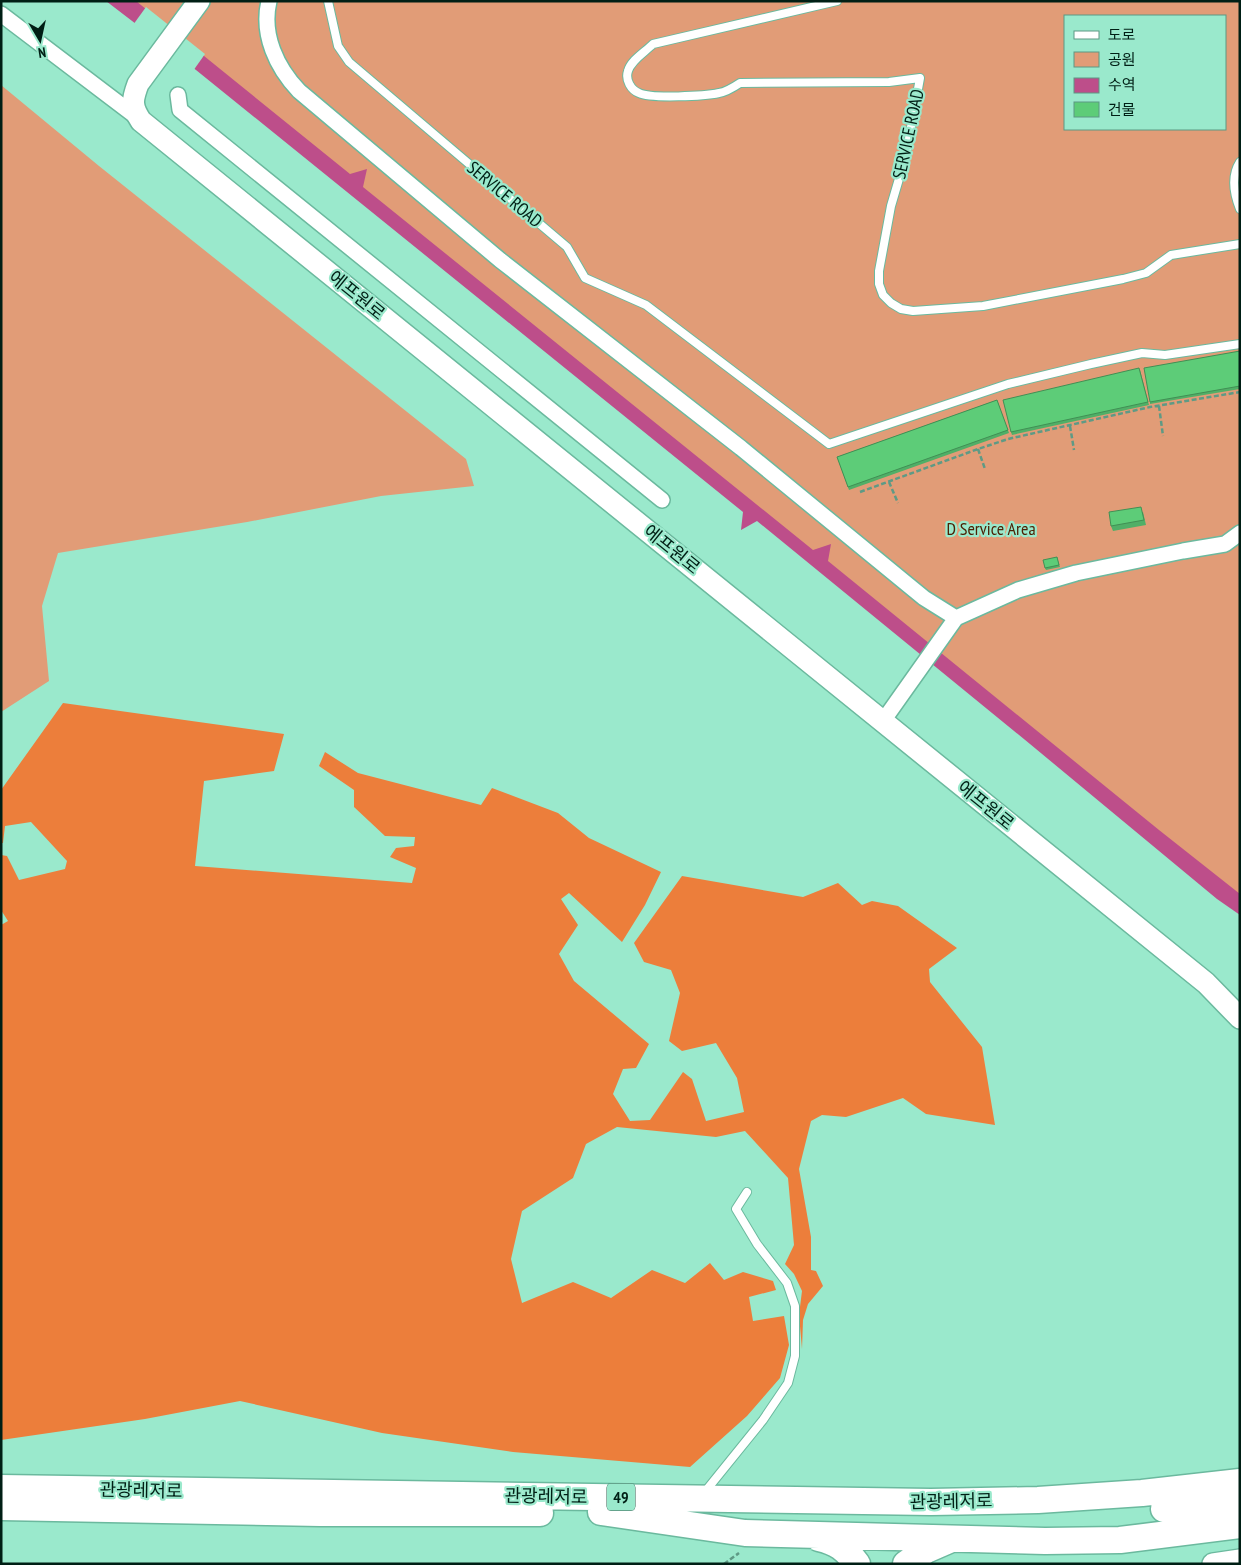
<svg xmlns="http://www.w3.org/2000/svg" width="1241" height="1565" font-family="'PT Sans Narrow','Noto Sans KR',sans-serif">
	<rect width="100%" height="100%" fill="#9ae9cc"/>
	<path fill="#e19c77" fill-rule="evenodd" d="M123,1H1240V905ZM1065,16H1225V129H1065Z
		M1,85L99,166L466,459L474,486L381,496L247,522L58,553L42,606L49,681L1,712Z"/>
	<path fill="#ec7e3b" d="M63,703L284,734L274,771L204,781L195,866L412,883L416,868L390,857L396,848L414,846L415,837L385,836L354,807V790L319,766L325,752L358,773L481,805L492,788L558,813L589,838L661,872L645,905L622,942L569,893L561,899L578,925L559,954L574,981L649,1044L636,1068L623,1069L613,1094L630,1121L650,1120L683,1072L692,1079L706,1121L744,1112L737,1078L716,1043L682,1051L669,1041L680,993L671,970L644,962L634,943L682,876L803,897L838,883L862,905L872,901L898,906L957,948L929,969L930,982L982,1047L995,1125L926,1114L903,1098L846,1117L822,1115L811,1121L799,1169L811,1237V1270L816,1271L823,1286L808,1304L803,1320L802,1349L799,1315L802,1291L794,1274L785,1264L794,1245L788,1178L745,1131L716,1137L617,1127L586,1144L573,1178L522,1211L511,1259L522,1303L573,1282L611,1298L652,1270L685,1283L710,1263L724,1280L743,1272L773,1281L776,1290L749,1297L753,1321L784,1316L789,1345L780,1378L747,1416L690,1467L513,1452L382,1433L240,1401L145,1419L1,1440V925L8,921L1,910V855L7,856L19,880L65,869L67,861L31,822L5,826L3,843H1V790Z"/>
	<path fill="#bd4e8a" d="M106,1H136L350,174L367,169L363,187L813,550L831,544L828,561L1159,830L1240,894V915L1217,899L1030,744L757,521L741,530L743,512L196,70Z"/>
	<path fill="#9ae9cc" d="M146,7L205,54L193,71L133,25Z"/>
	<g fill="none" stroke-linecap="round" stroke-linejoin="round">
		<g stroke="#6bb99e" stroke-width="10">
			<path id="lane" d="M328,1L338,46L349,62L567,247L585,278L646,305L829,444L1008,384L1091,364L1142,353L1165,355L1240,344
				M837,1L653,44C645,52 631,60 628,71C625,80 631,90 639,93C651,99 705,96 719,93C726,92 734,87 740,83L889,82L920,78L906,155L891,206L879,271V284L883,295L891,303L901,309L913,311L983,306L1123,279L1146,273L1171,255L1240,244
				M1240,162C1231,176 1234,194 1240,209
				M704,1493L763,1420L788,1383L795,1356V1306L787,1283L757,1244L736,1209L747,1192"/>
		</g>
		<g stroke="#6bb99e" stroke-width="18">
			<path id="street" d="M269,1C261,35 277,68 299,91L500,260L741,448L924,598L956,618
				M1,14L138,118
				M178,95L180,110L662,500
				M883,721L956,618L1018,590L1076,573L1183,551L1225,544L1240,533"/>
		</g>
		<g stroke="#6bb99e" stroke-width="24">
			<path id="secondary" d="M199,1L138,84C132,100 131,106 141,121L1206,983L1240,1018
				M1213,1564L1240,1560"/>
		</g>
		<g stroke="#6bb99e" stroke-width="29">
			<path id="highway" d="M1,1488L931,1502L1038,1500L1142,1493L1240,1482
				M1,1507L320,1513H540
				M1164,1509L1240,1500
				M601,1512L745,1533L1045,1541L1120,1540L1240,1525
				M819,1538C837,1542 846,1549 857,1564
				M906,1564L926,1550L949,1540"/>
		</g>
		<path stroke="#5e9a85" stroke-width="2.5" stroke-dasharray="5 2.5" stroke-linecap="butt" d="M1159,406L1163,436
			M1070,426L1074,450
			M978,449L985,469
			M889,482L898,503
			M860,492L978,449L1008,439L1150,407L1240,392
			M724,1564L739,1553"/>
		<use href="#lane" stroke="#fff" stroke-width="8"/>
		<use href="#street" stroke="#fff" stroke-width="15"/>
		<use href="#secondary" stroke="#fff" stroke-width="21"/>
		<use href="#highway" stroke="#fff" stroke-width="26"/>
	</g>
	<path fill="#50af67" d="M1240,351V389L1150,404V402Z
		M1140,370L1149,405L1012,435L1011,432Z
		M997,400L1009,433L849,490L837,457Z
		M1143,512L1146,525L1113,531L1111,526Z
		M1057,557L1060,567L1046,570L1045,568Z"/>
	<path fill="#5dcc78" stroke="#418f54" d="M1240,351V386L1150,402L1144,368Z
		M1139,368L1148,402L1011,432L1003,400Z
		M997,400L1008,430L848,487L837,457Z
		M1141,507L1144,520L1111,526L1109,512Z
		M1057,557L1059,565L1045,568L1043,560Z"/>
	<g text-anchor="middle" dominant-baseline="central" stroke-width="4.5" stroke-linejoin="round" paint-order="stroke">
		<rect fill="#9ae9cc" stroke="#2e5c4c" stroke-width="1" x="607" y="1483.5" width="28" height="27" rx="4"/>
		<g font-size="16" font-weight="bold" fill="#001f15">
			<text x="621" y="1497">49</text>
		</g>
		<g font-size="18" fill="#001f15" stroke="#9ae9cc">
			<text transform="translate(908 134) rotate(-78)">SERVICE ROAD</text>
			<text transform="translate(505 194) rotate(40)">SERVICE ROAD</text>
			<text transform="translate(357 295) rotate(39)">에프원로</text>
			<text transform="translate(672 549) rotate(39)">에프원로</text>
			<text transform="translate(986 805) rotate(39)">에프원로</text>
			<text transform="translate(141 1490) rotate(1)">관광레저로</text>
			<text transform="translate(546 1496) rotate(1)">관광레저로</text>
			<text transform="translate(951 1501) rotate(-1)">관광레저로</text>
		</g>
		<g font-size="18" fill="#4c2105" stroke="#9ae9cc">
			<text x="991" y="528">D Service Area</text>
		</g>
	</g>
	<rect width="1241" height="1565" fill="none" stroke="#001f15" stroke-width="5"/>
	<rect x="1064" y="15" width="162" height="115" fill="#9ae9cc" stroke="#5c9883"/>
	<rect x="1074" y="31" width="25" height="8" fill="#ffffff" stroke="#5c9883"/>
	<text x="1108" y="40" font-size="15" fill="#001f15">도로</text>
	<rect x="1074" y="52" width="25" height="15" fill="#e19c77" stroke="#5c9883"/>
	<text x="1108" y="65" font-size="15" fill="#001f15">공원</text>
	<rect x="1074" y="78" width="25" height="15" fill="#bd4e8a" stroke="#5c9883"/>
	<text x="1108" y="90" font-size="15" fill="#001f15">수역</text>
	<rect x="1074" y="102" width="25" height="15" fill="#5dcc78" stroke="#5c9883"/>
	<text x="1108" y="115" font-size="15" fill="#001f15">건물</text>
	<g transform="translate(40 40) rotate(171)" stroke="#9ae9cc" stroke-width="4" paint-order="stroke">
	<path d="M0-4L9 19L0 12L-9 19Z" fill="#001f15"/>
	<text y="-8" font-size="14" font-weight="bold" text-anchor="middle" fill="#001f15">N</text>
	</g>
</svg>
